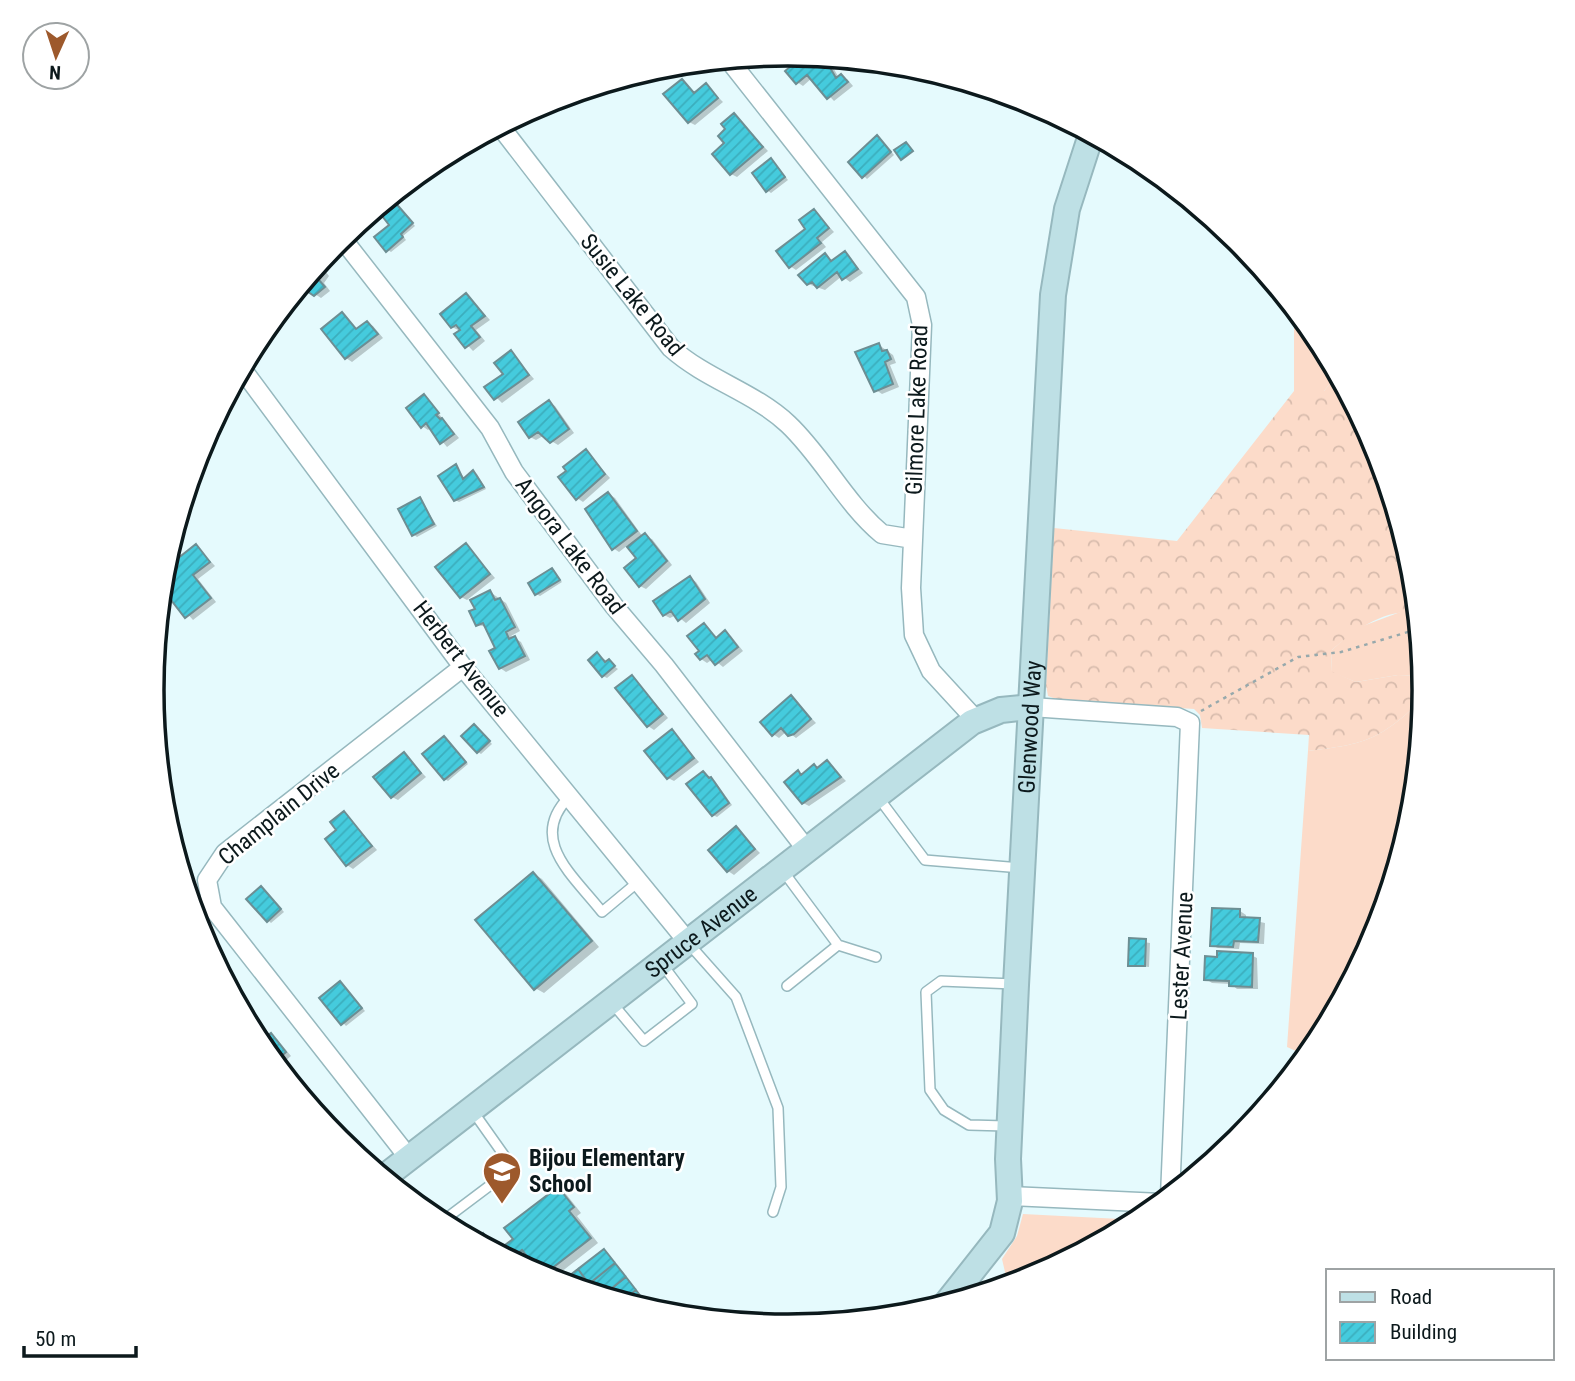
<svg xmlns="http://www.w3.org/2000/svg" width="1575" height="1381" font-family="'Roboto Condensed',sans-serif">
	<defs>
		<pattern id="forest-crowns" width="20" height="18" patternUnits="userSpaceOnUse" patternTransform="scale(1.75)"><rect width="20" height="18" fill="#fcdbc9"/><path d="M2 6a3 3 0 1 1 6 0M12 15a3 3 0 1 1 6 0" fill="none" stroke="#d7bbac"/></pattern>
		<pattern id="building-hatch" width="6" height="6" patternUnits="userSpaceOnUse" patternTransform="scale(1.75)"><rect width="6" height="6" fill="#45cbdd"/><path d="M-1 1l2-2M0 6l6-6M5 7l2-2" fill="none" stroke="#3baebd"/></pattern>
	</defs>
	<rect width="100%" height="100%" fill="#e5fafd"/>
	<path fill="#fcdbc9" d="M1298,315L1317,337L1337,375L1324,391H1294V320Z
		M1403,611L1416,612L1422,676L1398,675L1356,682L1331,672L1332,650L1355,629Z
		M1423,699L1411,815L1375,934L1338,1004L1332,1009V1014L1307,1056L1287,1047L1308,751C1367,744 1379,740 1423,699Z
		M1023,1214L1140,1220L1031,1278L1008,1285L1002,1259L1017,1236Z"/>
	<path fill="url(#forest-crowns)" d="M1337,375L1375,447L1412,567L1416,612C1385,609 1354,630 1332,650L1331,671L1356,682L1398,675L1422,676L1423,699C1379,740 1367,744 1308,751L1309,735L1202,728L1200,715L1194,709L1059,700L1048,696L1046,685L1054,528L1177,541L1294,391H1324Z"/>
	<path fill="#0003" d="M783,55L788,54L796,55L791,60Z
		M805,56L814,58L820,65L825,61L831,64L839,78L847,79L853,86L834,101L812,78L803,86L797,82L787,71Z
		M682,81L696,94L706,85L723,102L695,125L689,122Z
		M734,115L768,151L737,177L731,174L727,143L728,130Z
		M881,140L894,155L867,179L850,162Z
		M771,160L788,180L771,193L767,190Z
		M397,205L415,226L403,236L406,240L391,252L388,250Z
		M814,211L834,232L822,242L826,247L796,270L790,266Z
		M845,253L863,273L850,282L842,276L825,290L808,284L825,255L833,261Z
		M319,263L329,276L324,283L330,291L321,298L301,285Z
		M467,295L490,320L476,330L485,341L473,351L457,334L460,331L452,327Z
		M342,314L358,330L367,323L373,326L383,338L352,362L346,358Z
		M879,345L893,355L896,363L890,365L899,387L882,394L876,390Z
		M511,353L534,379L502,403L487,388L505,374Z
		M424,396L459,438L447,447L431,428L428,430L422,426Z
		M549,402L555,406L574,433L558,445L543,436L536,440L530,437Z
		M586,451L610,478L583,502L577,498Z
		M456,466L465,479L473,472L477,474L486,489L459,502L455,500Z
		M609,494L615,498L643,537L652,539L672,565L646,589L640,586L639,559L628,545L619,552L613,548Z
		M420,499L437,526L417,537L413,534Z
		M466,545L495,578L467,600L461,597Z
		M196,546L215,566L198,579L216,602L193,620L162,585L167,553L170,551L179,559Z
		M552,570L562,582L540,596L536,594Z
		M690,578L696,582L710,603L686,623L676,615L670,618L664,615Z
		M490,592L506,603L520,631L511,636L521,642L530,660L506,672L500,668L498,648L487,627L478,625L477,609Z
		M704,625L718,638L725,632L731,636L743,651L723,667L713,659L707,663L701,659Z
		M597,654L618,669L607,678L603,676Z
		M632,677L668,718L654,730L648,726Z
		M791,697L816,723L796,738L787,731L779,738L773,734Z
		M478,728L492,744L481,754L478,752Z
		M672,732L699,762L674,781L668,778Z
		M444,738L468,764L448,781L445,779Z
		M404,754L426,777L398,800L392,797Z
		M827,762L846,781L809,806L803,803L798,773L803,775L814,766L819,769Z
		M703,773L715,781L732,805L717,817L713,815Z
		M344,813L377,850L353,869L347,865L339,830Z
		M736,829L760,853L734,875L728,871Z
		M534,874L542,879L599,947L544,993L535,988Z
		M265,890L284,912L271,923L268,920Z
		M1240,911L1246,915V919L1265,923L1264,944L1240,943L1239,949L1218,948L1211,945Z
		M1131,940L1150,943L1149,967L1130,965Z
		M1251,955L1257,958L1258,989H1237L1231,984L1212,983L1206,979Z
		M340,983L365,1011L346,1026L321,998Z
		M252,1028L265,1040L271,1035L277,1039L291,1056L278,1067L258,1044Z
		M558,1189L566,1194L581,1213L577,1216L598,1243L551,1280L543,1275L528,1256L518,1264L476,1242L484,1235L500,1251L515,1240Z
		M604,1251L607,1254L653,1311L562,1284Z"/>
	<path fill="url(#building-hatch)" stroke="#6d8e93" stroke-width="2" d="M803,56L811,57L817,65L825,59L836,78L841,74L848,82L827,99L807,75L796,84L785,71Z
		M682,79L694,93L706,83L718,98L688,123L663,94Z
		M734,113L763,147L730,175L712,154L724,143L718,136L725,129L721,124Z
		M877,135L891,152L862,178L848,162Z
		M906,142L913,151L901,160L894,150Z
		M771,158L785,177L766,192L752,173Z
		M393,200L413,223L401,234L403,237L386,252L374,237L389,225L379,212Z
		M814,209L829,228L817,238L821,243L789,268L776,251L805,229L799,220Z
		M845,251L858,269L842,280L837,272L817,288L812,282L807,285L798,275L825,253L831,261Z
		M321,261L326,269L318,279L325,287L314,296L300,286Z
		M466,293L485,316L471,326L480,337L465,348L454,334L460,330L456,325L451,328L440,314Z
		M342,312L356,329L367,321L378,334L345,359L321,329Z
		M879,343L882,351L887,350L891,359L885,362L893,384L874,392L855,352Z
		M511,350L529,375L494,400L484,387L503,374L494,363Z
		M424,394L439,413L436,415L440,419L442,418L454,434L440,444L426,423L421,428L406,408Z
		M549,400L569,429L550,443L538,432L529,438L518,422Z
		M586,449L605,474L576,500L558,477L566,471L563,467Z
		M456,464L463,479L473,470L484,487L454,501L438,476Z
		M608,492L637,531L612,550L585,509Z
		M420,497L434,524L412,536L398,509Z
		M645,533L667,561L639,587L624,568L636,558L627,547Z
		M466,543L490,574L460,598L435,567Z
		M196,544L210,562L193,575L211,598L185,618L161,587L164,566L170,549L177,559Z
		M552,568L560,580L535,595L528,583Z
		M690,576L705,599L678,621L671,611L663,616L653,601Z
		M490,590L495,600L500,598L515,627L506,632L509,639L515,636L525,656L499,669L489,651L495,648L483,623L476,626L469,611L475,609L470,600Z
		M704,623L716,638L725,630L738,647L715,665L707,655L700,660L695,654L699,651L687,636Z
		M597,652L605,662L609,659L615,666L602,677L588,660Z
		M632,675L663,714L647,727L615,688Z
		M791,695L811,719L794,734L788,736L781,728L772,736L760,722Z
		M474,724L490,741L477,753L461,736Z
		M672,729L694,758L667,779L644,751Z
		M444,736L466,762L444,780L422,754Z
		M404,752L421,773L391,798L373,777Z
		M827,760L841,777L802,804L784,782L798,770L801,775L814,764L817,768Z
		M703,771L709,778L711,777L729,803L712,816L686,784Z
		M344,811L372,846L346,866L325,839L336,830L330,822Z
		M736,826L755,849L727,872L708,850Z
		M533,872L592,941L534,990L475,920Z
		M261,886L281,909L267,922L246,899Z
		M1212,908L1240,909V917L1260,918L1258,942L1234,941L1233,947L1210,946Z
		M1129,938L1146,939L1145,966H1128Z
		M1217,951L1253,953L1252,987L1229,986V981L1204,980L1205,956L1217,957Z
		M340,981L362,1008L341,1025L319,998Z
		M252,1026L263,1039L271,1033L286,1052L274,1062L258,1044L250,1028Z
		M558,1187L574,1207L569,1211L591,1238L542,1276L522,1250L509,1260L474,1241L483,1233L497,1251L513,1239L504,1228Z
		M604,1249L615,1263L589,1284L578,1269Z
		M615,1263L626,1277L602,1296L598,1295L589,1284Z
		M578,1269L589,1284L581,1290L560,1283Z
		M626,1277L636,1290L621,1302L602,1296Z
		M589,1284L598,1295L581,1290Z
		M636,1290L647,1305L642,1308L621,1302Z"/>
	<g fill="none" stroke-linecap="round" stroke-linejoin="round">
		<g stroke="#96b8be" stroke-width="12">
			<path id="lane" d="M569,797C527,840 574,876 602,912L638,882
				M878,797L925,860L1021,868
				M783,871L838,945L876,957
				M689,944L736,997L778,1108L781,1187L773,1212
				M787,986L838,945
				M612,1003L644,1041L692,1004L662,964
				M1006,1126L969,1125L944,1110L930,1090L926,992L941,981L1014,984
				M440,1223L513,1168L472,1110"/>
		</g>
		<g stroke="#96b8be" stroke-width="21">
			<path id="street" d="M729,60L916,297L922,325L911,588L914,635L931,671L976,720
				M500,126L671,348C707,380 754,392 788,424C823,457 845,503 882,534L913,539
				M341,237L490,428L514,472L614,606L664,665L807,850
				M242,369L463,667L688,942
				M1031,707L1177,717L1190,723L1170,1196
				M409,1158L212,907L207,880L225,853L463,667
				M1010,1196L1161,1203"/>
		</g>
		<g stroke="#96b8be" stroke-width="28">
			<g id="secondary">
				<path id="s1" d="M383,1178L972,722L1001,710L1031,707"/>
				<path id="s2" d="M946,1304L1002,1233L1010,1201L1008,1159L1016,985L1053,295L1067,209L1091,135"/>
			</g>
		</g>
		<path stroke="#97a9ac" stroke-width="2.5" stroke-dasharray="3.5 5" stroke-linecap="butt" d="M1201,711L1298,657L1341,652L1418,629"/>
		<use href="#lane" stroke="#fff" stroke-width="9"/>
		<use href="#street" stroke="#fff" stroke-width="18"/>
		<use href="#secondary" stroke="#bee0e5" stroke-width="24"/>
	</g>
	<defs>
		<g id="school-pin" transform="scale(2.0125)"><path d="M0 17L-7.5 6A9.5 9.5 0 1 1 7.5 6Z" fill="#9d592c" stroke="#fff"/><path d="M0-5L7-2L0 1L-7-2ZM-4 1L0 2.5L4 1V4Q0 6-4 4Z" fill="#fff"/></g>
	</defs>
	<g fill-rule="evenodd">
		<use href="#school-pin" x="502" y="1171"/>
	</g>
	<g text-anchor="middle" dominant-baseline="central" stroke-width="5" stroke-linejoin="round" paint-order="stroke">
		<g font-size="23" fill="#0c191c" stroke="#fff">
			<text transform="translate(632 295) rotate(51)">Susie Lake Road</text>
			<text transform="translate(917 410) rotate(-88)">Gilmore Lake Road</text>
			<text transform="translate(570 546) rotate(53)">Angora Lake Road</text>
			<text transform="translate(461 659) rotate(52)">Herbert Avenue</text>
			<text stroke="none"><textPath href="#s2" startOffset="598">Glenwood Way</textPath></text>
			<text transform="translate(279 814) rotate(-39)">Champlain Drive</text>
			<text stroke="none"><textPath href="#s1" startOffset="402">Spruce Avenue</textPath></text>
			<text transform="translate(1182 956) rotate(-87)">Lester Avenue</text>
		</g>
		<g font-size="23" font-weight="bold" fill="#0c191c" stroke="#fff" text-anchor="start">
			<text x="529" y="1158">Bijou Elementary<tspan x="529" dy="26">School</tspan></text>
		</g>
	</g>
	<path d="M0 0H1575V1381H0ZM164 690a624 624 0 1 1 1248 0a624 624 0 1 1-1248 0Z" fill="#fff" fill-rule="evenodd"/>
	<path fill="none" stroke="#0c191c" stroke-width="3.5" d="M164 690a624 624 0 1 1 1248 0a624 624 0 1 1-1248 0Z"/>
	<rect x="1326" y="1269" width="228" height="91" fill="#ffffff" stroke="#9ea3a4" stroke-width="2"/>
	<rect x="1340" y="1292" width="35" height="10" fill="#bee0e5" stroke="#9ea3a4" stroke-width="2"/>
	<text x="1390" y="1304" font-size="21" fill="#0c191c">Road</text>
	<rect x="1340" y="1322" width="35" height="21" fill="url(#building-hatch)" stroke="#9ea3a4" stroke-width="2"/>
	<text x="1390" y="1339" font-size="21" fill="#0c191c">Building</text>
	<g transform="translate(56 56) rotate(183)"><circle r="33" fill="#ffffff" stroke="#9ea3a4" stroke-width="2"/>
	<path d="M0-5L12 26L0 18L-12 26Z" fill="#9d592c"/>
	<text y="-10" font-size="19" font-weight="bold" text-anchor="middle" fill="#0c191c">N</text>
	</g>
	<path d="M24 1346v10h112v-10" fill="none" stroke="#0c191c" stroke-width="3.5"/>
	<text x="35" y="1346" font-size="21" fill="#0c191c" stroke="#ffffff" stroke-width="5" paint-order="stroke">50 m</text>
</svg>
